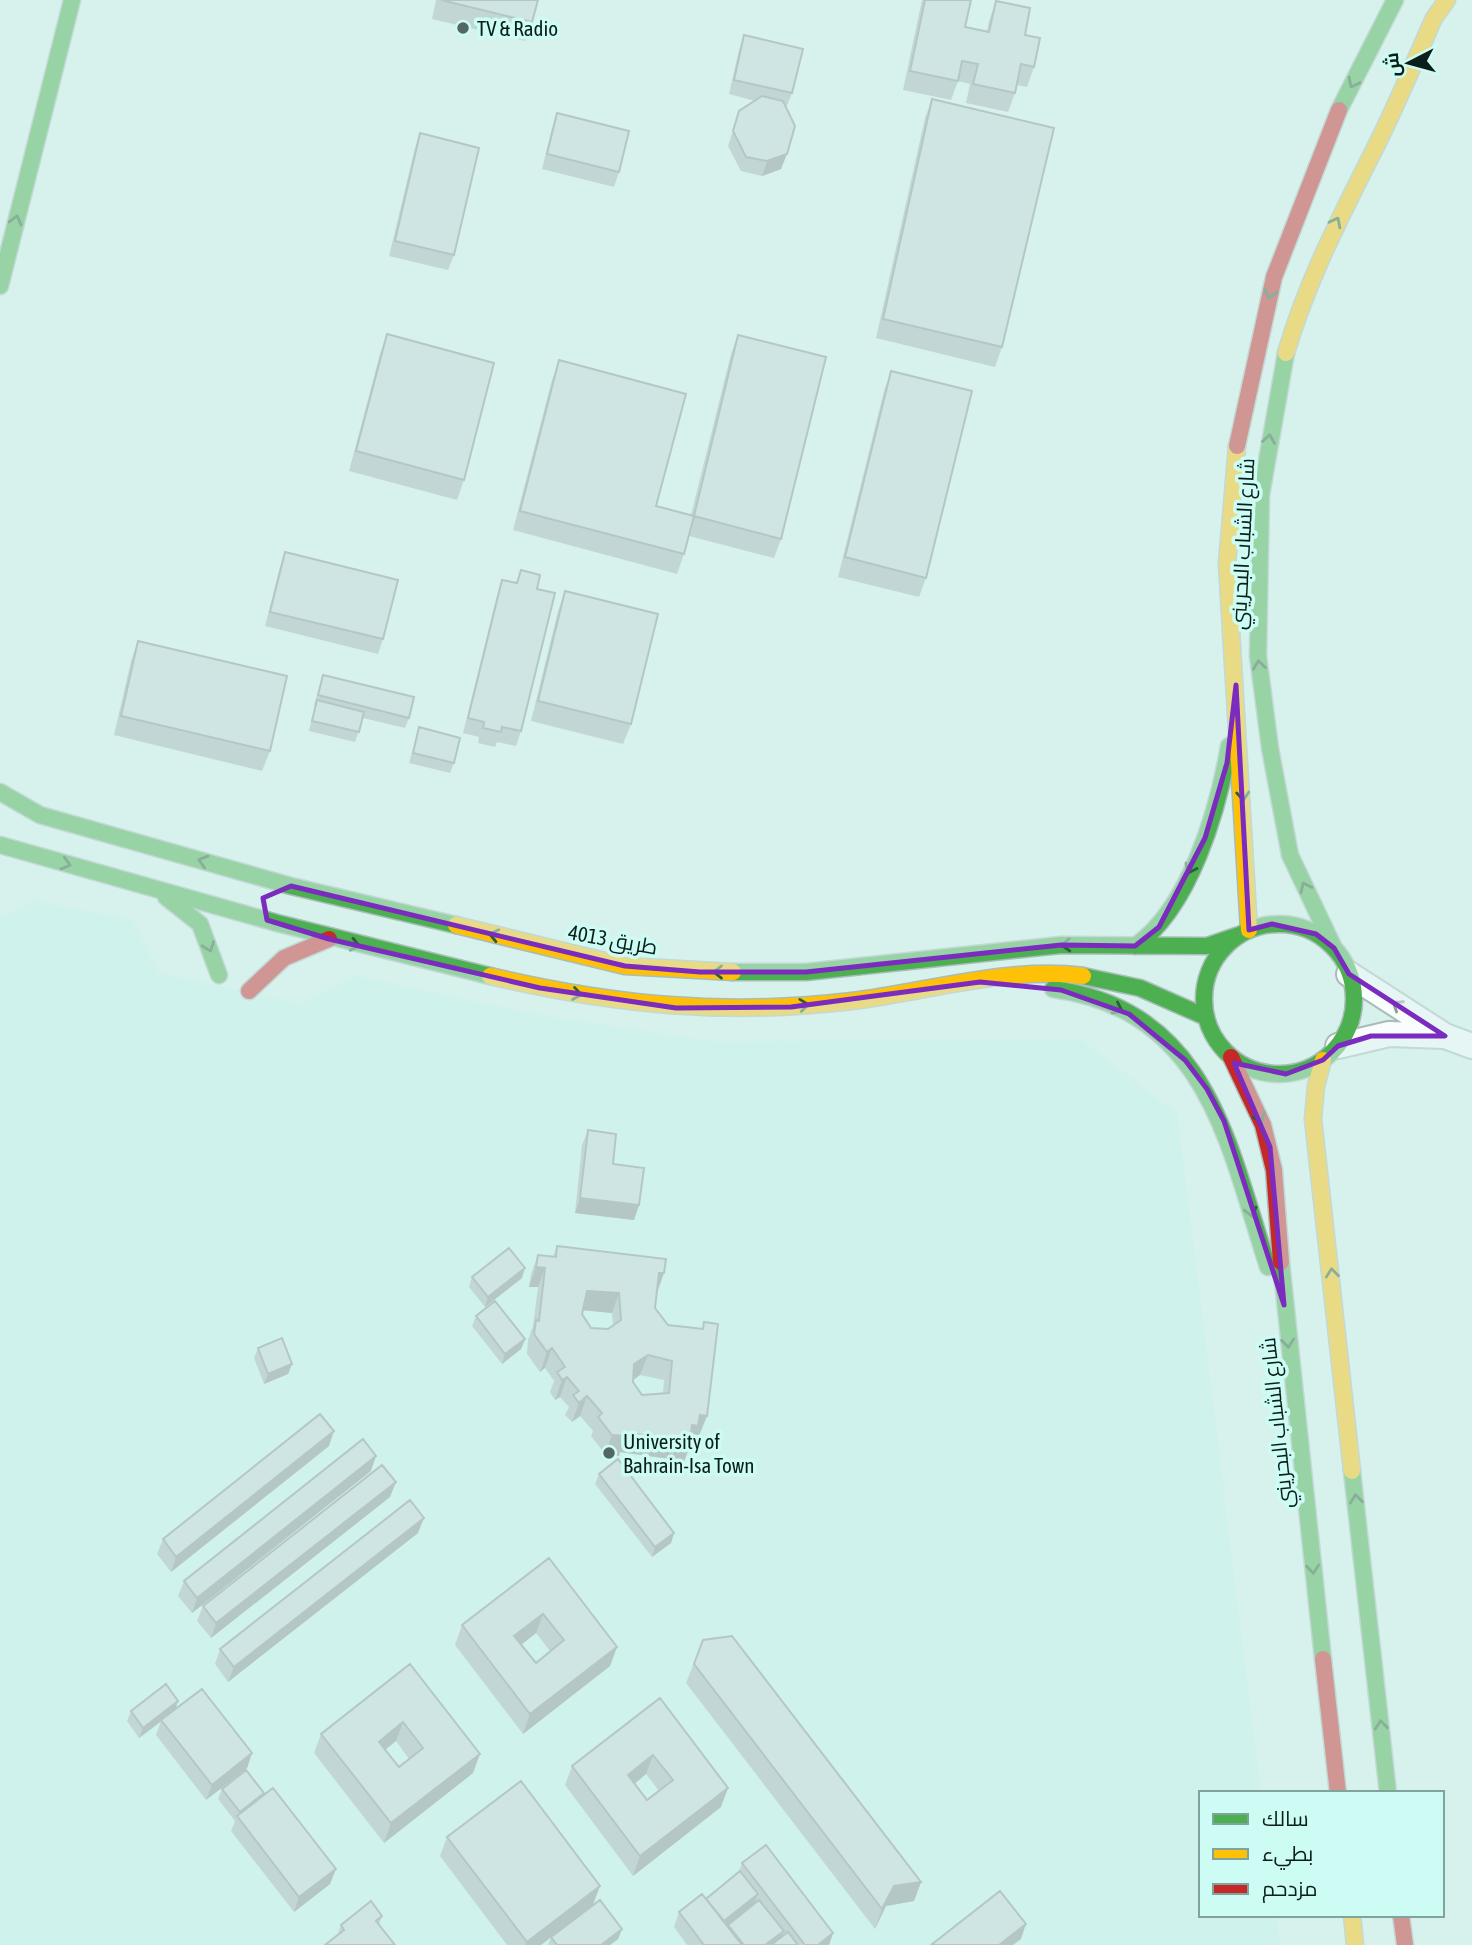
<svg xmlns="http://www.w3.org/2000/svg" width="1472" height="1945" font-family="'Asap Condensed',Cairo,sans-serif">
	<rect width="100%" height="100%" fill="#d7f1ed"/>
	<path fill="#c7f3ec" d="M38,901L132,920L159,973L302,1004L354,976L540,1015L715,1042L1080,1039L1177,1114L1261,1793H1201V1915H1276L1280,1945H0V917Z"/>
	<g fill="none" stroke-linecap="round" stroke-linejoin="round">
		<g stroke="#a8bcb9" stroke-width="28">
			<path id="street" d="M1349,974L1445,1036L1472,1046
				M1338,1046L1389,1034L1444,1036"/>
		</g>
		<g stroke="#a8bcb9" stroke-width="19">
			<path id="fast" d="M1339,110L1395,0
				M0,286L72,0
				M1286,353L1261,495L1258,656L1270,748L1290,855L1334,948
				M0,792L40,815L291,886L456,925
				M0,845L277,923L490,976
				M166,897L200,924L219,975
				M1204 999a75 75 0 1 1 150 0a75 75 0 1 1-150 0Z
				M1135,946C1190,908 1218,810 1229,746
				M733,972H806L1061,945L1207,946L1239,935
				M1083,976L1140,988L1206,1017
				M1053,989C1208,1010 1228,1145 1268,1267
				M1281,1262L1323,1659
				M1352,1471L1388,1793"/>
		</g>
		<g stroke="#a8bcb9" stroke-width="19">
			<path id="slow" d="M1286,353C1307,282 1336,226 1369,160C1393,114 1413,65 1434,18L1447,0
				M1237,446L1227,564L1249,930
				M456,925L625,966L733,972
				M490,976C613,1005 725,1016 852,1001C926,992 1009,966 1083,976
				M1323,1060L1316,1086L1313,1119L1352,1471
				M1352,1915L1355,1945"/>
		</g>
		<g stroke="#a8bcb9" stroke-width="19">
			<path id="jam" d="M1237,446L1274,277L1339,110
				M249,991L284,958L329,939
				M1231,1057L1263,1125L1274,1170L1281,1262
				M1323,1659L1338,1793
				M1401,1915L1405,1945"/>
		</g>
		<use href="#street" stroke="#f9fdfc" stroke-width="24"/>
		<use href="#fast" stroke="#4caf50" stroke-width="16"/>
		<use href="#slow" stroke="#ffc107" stroke-width="16"/>
		<use href="#jam" stroke="#c62828" stroke-width="16"/>
	</g>
	<path fill="#a9b9b9" fill-rule="evenodd" d="M436,0H538L532,22L525,41L432,19Z
		M922,0H971L965,27L987,31L989,21L996,1L1025,35L1034,67L1027,87L1017,85L1015,93L1008,112L966,103L970,84L958,81L951,100L903,90Z
		M744,35L792,93L786,108L781,169L762,176L741,171L728,146L739,111L755,101L729,94L739,50Z
		M932,99L1002,347L995,367L876,338L925,118Z
		M557,113L619,172L614,187L542,169L552,128Z
		M420,133L454,255L448,270L389,256L415,148Z
		M387,334L464,480L457,500L349,471L380,354Z
		M738,335L781,539L774,558L689,536L684,554L677,574L513,530L552,380L559,360L656,506L691,515L731,354Z
		M891,371L926,578L919,597L838,577L884,391Z
		M285,552L383,639L378,654L265,626L280,567Z
		M521,570L537,589L521,731L516,746L497,742L495,747L478,743L479,737L463,733L497,595L502,580L516,583Z
		M565,591L631,724L623,744L531,721L558,611Z
		M138,641L270,751L262,771L114,735L131,661Z
		M323,675L409,718L405,728L363,718L355,742L309,731L315,706L314,705Z
		M419,727L454,763L450,773L409,763Z
		M588,1130L613,1164L639,1205L634,1220L575,1213L582,1145Z
		M557,1246L657,1293L655,1308L668,1325L702,1329L704,1322L699,1436L695,1435L691,1446H690L682,1467L669,1466L670,1459L620,1452L619,1456L605,1454L591,1436L593,1431L580,1416L572,1422L565,1415L569,1407L560,1397L555,1400L550,1392L554,1381L545,1368L540,1372L527,1354L528,1340L533,1326L538,1287H529L531,1274L538,1255L553,1256ZM583,1310L612,1313L613,1326L608,1329L591,1328L582,1314ZM640,1375L664,1380L663,1393L642,1395L633,1382V1380Z
		M472,1277L522,1278L485,1307L469,1287Z
		M476,1316L525,1339L521,1349L502,1364L472,1326Z
		M258,1348L292,1364L288,1374L264,1384L254,1358Z
		M329,1446L171,1572L157,1554L163,1539Z
		M371,1471L192,1613L178,1596L184,1581Z
		M599,1474L674,1533L671,1543L652,1557L595,1484Z
		M390,1497L211,1638L197,1621L203,1606Z
		M418,1533L228,1682L215,1664L220,1649Z
		M549,1558L617,1647L610,1666L523,1734L455,1645L462,1625ZM536,1633L550,1651L536,1663L521,1645Z
		M703,1640L921,1882L914,1901L886,1906L875,1929L686,1683Z
		M410,1664L473,1773L384,1843L314,1753L321,1734ZM396,1741L409,1759L399,1767L385,1750Z
		M660,1698L721,1807L633,1876L565,1785L572,1766ZM646,1774L659,1791L647,1800L634,1784Z
		M175,1709L252,1753L247,1768L206,1800L156,1735L161,1721L139,1738L127,1721L131,1711Z
		M222,1789L263,1796L330,1884L294,1912L231,1831L235,1821L218,1799Z
		M447,1837L593,1905L622,1929L618,1939L610,1945H548L551,1937L565,1926L541,1945H507L440,1856Z
		M742,1863L833,1933L829,1945H687L674,1927L679,1912L706,1899L739,1872Z
		M382,1916L379,1925L337,1936L341,1925Z"/>
	<path fill="#8a9696" d="M787,154L781,169L762,176L767,161Z
		M580,1198L639,1205L634,1220L575,1213Z
		M536,1267L545,1268L538,1287H529Z
		M525,1268L522,1278L485,1307L488,1297Z
		M659,1273H664L657,1293Z
		M587,1291L619,1293L612,1313L580,1310Z
		M525,1339L521,1349L502,1364L505,1354Z
		M552,1348L545,1368L540,1372L547,1352Z
		M648,1355L640,1375L627,1384L634,1364Z
		M292,1364L288,1374L264,1384L268,1374Z
		M567,1377L560,1397L555,1400L562,1380Z
		M587,1396L580,1416L572,1422L579,1403Z
		M700,1415L707,1416L699,1436L695,1435L691,1446L685,1445L692,1425Z
		M334,1431L329,1446L171,1572L176,1557Z
		M627,1433L677,1439L670,1459L620,1452L619,1456L605,1454L612,1435Z
		M676,1446L689,1448L682,1467L669,1466Z
		M376,1456L371,1471L192,1613L197,1598Z
		M396,1482L390,1497L211,1638L216,1623Z
		M424,1518L418,1533L228,1682L234,1667Z
		M674,1533L671,1543L652,1557L655,1547Z
		M543,1614L536,1633L507,1656L514,1636Z
		M617,1647L610,1666L523,1734L530,1714Z
		M178,1701L175,1711L139,1738L143,1728Z
		M403,1722L396,1741L371,1761L379,1742Z
		M252,1753L247,1768L206,1800L212,1785Z
		M480,1754L473,1773L384,1843L391,1823Z
		M653,1755L646,1774L621,1795L628,1775Z
		M728,1788L721,1807L633,1876L640,1856Z
		M336,1869L330,1884L294,1912L299,1897Z
		M921,1882L914,1901L886,1906L875,1929L882,1909L894,1886Z
		M600,1886L593,1905L541,1945H525L527,1942Z
		M758,1894L754,1904L718,1933L722,1923Z
		M1026,1924L1021,1939L1013,1945H999Z
		M622,1929L618,1939L610,1945H601Z
		M784,1931L780,1941L774,1945H765Z
		M833,1933L829,1945H818Z"/>
	<path fill="#c5d7d7" stroke="#8a9696" stroke-width="2" fill-rule="evenodd" d="M441,0H538L532,22Z
		M925,0H971L965,27L989,32L996,1L1030,8L1025,35L1040,38L1034,67L1021,64L1015,93L973,84L978,64L962,61L958,81L910,71Z
		M744,35L803,49L792,93L734,80Z
		M762,96L783,101L795,126L787,154L767,161L746,157L733,131L739,111Z
		M932,99L1054,128L1002,347L883,319Z
		M557,113L629,131L619,172L547,154Z
		M420,133L479,148L454,255L395,241Z
		M387,334L494,363L464,480L356,451Z
		M738,335L826,357L781,539L694,516Z
		M559,360L686,394L656,506L694,516L684,554L520,511Z
		M891,371L972,391L926,578L845,557Z
		M285,552L398,580L383,639L270,612Z
		M521,570L540,575L537,589L555,593L521,731L502,727L501,732L483,728L484,722L468,718L502,580L517,583Z
		M565,591L658,614L631,724L538,701Z
		M138,641L287,676L270,751L121,716Z
		M323,675L414,697L409,718L318,695Z
		M317,700L364,712L359,732L312,721Z
		M419,727L460,738L454,763L413,753Z
		M588,1130L616,1134L613,1164L644,1168L639,1205L580,1198Z
		M557,1246L666,1259L664,1273H659L655,1308L668,1325L703,1329L704,1322L718,1324L707,1416L700,1415L698,1426L692,1425L689,1448L676,1446L677,1439L627,1433L626,1436L612,1435L598,1417L602,1413L587,1396L579,1403L573,1395L579,1391L567,1377L562,1380L557,1372L565,1367L552,1348L547,1352L534,1334L536,1320L539,1321L545,1268L536,1267L538,1255L556,1257ZM587,1291L619,1293L621,1320L608,1329L591,1328L582,1314ZM648,1355L672,1361L669,1393L642,1395L633,1382L634,1364Z
		M509,1248L525,1268L488,1297L472,1277Z
		M495,1301L525,1339L505,1354L476,1316Z
		M282,1338L292,1364L268,1374L258,1348Z
		M320,1414L334,1431L176,1557L163,1539Z
		M363,1439L376,1456L197,1598L184,1581Z
		M618,1459L674,1533L655,1547L599,1474Z
		M382,1465L396,1482L216,1623L203,1606Z
		M410,1500L424,1518L234,1667L220,1649Z
		M549,1558L617,1647L530,1714L462,1625ZM543,1614L564,1640L536,1663L514,1636Z
		M732,1636L921,1882L894,1886L882,1909L694,1664L703,1640Z
		M410,1664L480,1754L391,1823L321,1734ZM403,1722L423,1748L399,1767L379,1742Z
		M166,1684L178,1701L143,1728L131,1711Z
		M202,1689L252,1753L212,1785L161,1720Z
		M660,1698L728,1788L640,1856L572,1766ZM653,1755L673,1780L647,1800L628,1775Z
		M246,1770L264,1793L240,1812L222,1789Z
		M521,1781L600,1886L527,1942L447,1837Z
		M273,1788L336,1869L299,1897L237,1816Z
		M766,1845L833,1933L818,1945H805L742,1863Z
		M740,1871L758,1894L724,1921L706,1899Z
		M1000,1891L1026,1924L999,1945H931Z
		M702,1894L742,1945H704L679,1912Z
		M600,1900L622,1929L601,1945H557L551,1937Z
		M759,1900L784,1931L765,1945H744L728,1925Z
		M371,1901L382,1916L376,1921L395,1945H325L344,1930L341,1925Z
		M788,1932L798,1945H771Z"/>
	<defs><path id="oneway-chevron" d="M-2-3.5L2.5 0L-2 3.5" fill="none" stroke-width="1.6" stroke-linecap="round" stroke-linejoin="round" transform="scale(1.75)"/></defs>
	<g stroke="#295f33">
		<use href="#oneway-chevron" transform="translate(1353 83) rotate(117)"/>
		<use href="#oneway-chevron" transform="translate(16 220) rotate(-76)"/>
		<use href="#oneway-chevron" transform="translate(1336 222) rotate(-63)"/>
		<use href="#oneway-chevron" transform="translate(1270 294) rotate(104)"/>
		<use href="#oneway-chevron" transform="translate(1269 439) rotate(-81)"/>
		<use href="#oneway-chevron" transform="translate(1259 665) rotate(-97)"/>
		<use href="#oneway-chevron" transform="translate(1243 796) rotate(86)"/>
		<use href="#oneway-chevron" transform="translate(203 861) rotate(-164)"/>
		<use href="#oneway-chevron" transform="translate(66 864) rotate(16)"/>
		<use href="#oneway-chevron" transform="translate(1190 869) rotate(115)"/>
		<use href="#oneway-chevron" transform="translate(1305 887) rotate(-116)"/>
		<use href="#oneway-chevron" transform="translate(494 935) rotate(-167)"/>
		<use href="#oneway-chevron" transform="translate(355 945) rotate(13)"/>
		<use href="#oneway-chevron" transform="translate(1066 945) rotate(177)"/>
		<use href="#oneway-chevron" transform="translate(209 947) rotate(70)"/>
		<use href="#oneway-chevron" transform="translate(718 972) rotate(180)"/>
		<use href="#oneway-chevron" transform="translate(577 994) rotate(9)"/>
		<use href="#oneway-chevron" transform="translate(804 1005) rotate(-7)"/>
		<use href="#oneway-chevron" transform="translate(1118 1009) rotate(25)"/>
		<use href="#oneway-chevron" transform="translate(1260 1118) rotate(69)"/>
		<use href="#oneway-chevron" transform="translate(1251 1212) rotate(76)"/>
		<use href="#oneway-chevron" transform="translate(1332 1273) rotate(-96)"/>
		<use href="#oneway-chevron" transform="translate(1288 1343) rotate(84)"/>
		<use href="#oneway-chevron" transform="translate(1356 1499) rotate(-96)"/>
		<use href="#oneway-chevron" transform="translate(1313 1569) rotate(84)"/>
		<use href="#oneway-chevron" transform="translate(1381 1725) rotate(-96)"/>
	</g>
	<use stroke="#8e9997" href="#oneway-chevron" transform="translate(1397 1005) rotate(-147)"/>
	<path d="M0 0H1472V1945H0ZM1236,685L1249,930L1272,924L1316,934L1334,948L1349,974L1445,1036H1371L1338,1046L1323,1060L1286,1074L1234,1063L1270,1147L1284,1305L1224,1121L1207,1089L1185,1060L1129,1014L1061,990L980,982L791,1007L676,1008L540,988L329,939L267,920L263,898L291,886L625,966L700,972H806L1061,945L1135,946L1159,927L1205,838L1227,763Z" fill="#d7f1ed" fill-opacity=".55" fill-rule="evenodd"/>
	<path fill="none" stroke="#7b2cbf" stroke-width="5" stroke-linejoin="round" d="M1236,685L1249,930L1272,924L1316,934L1334,948L1349,974L1445,1036H1371L1338,1046L1323,1060L1286,1074L1234,1063L1270,1147L1284,1305L1224,1121L1207,1089L1185,1060L1129,1014L1061,990L980,982L791,1007L676,1008L540,988L329,939L267,920L263,898L291,886L625,966L700,972H806L1061,945L1135,946L1159,927L1205,838L1227,763Z"/>
	<g fill="#536864" stroke="#ccfcf4" stroke-width="2.5">
		<circle cx="463" cy="28" r="7"/>
		<circle cx="609" cy="1453" r="7"/>
	</g>
	<g text-anchor="middle" dominant-baseline="central" stroke-width="7" stroke-linejoin="round" paint-order="stroke">
		<g font-size="21" fill="#0c1e1b" stroke="#ccfcf4" text-anchor="start">
			<text x="477" y="28">TV &amp; Radio</text>
			<text x="623" y="1441">University of<tspan x="623" dy="24">Bahrain-Isa Town</tspan></text>
		</g>
		<g font-size="21" fill="#0c1e1b" stroke="#ccfcf4">
			<text transform="translate(1242 544) rotate(-87)">شارع الشباب البحريني</text>
			<text transform="translate(613 939) rotate(10)">طريق 4013</text>
			<text transform="translate(1276 1423) rotate(-96)">شارع الشباب البحريني</text>
		</g>
	</g>
	<rect x="1199" y="1791" width="245" height="126" fill="#ccfcf4" stroke="#7fa39d" stroke-width="2"/>
	<rect x="1213" y="1814" width="35" height="10" fill="#4caf50" stroke="#7fa39d" stroke-width="2"/>
	<text x="1262" y="1826" font-size="21" fill="#0c1e1b">سالك</text>
	<rect x="1213" y="1849" width="35" height="10" fill="#ffc107" stroke="#7fa39d" stroke-width="2"/>
	<text x="1262" y="1861" font-size="21" fill="#0c1e1b">بطيء</text>
	<rect x="1213" y="1884" width="35" height="10" fill="#c62828" stroke="#7fa39d" stroke-width="2"/>
	<text x="1262" y="1896" font-size="21" fill="#0c1e1b">مزدحم</text>
	<g transform="translate(1409 63) rotate(264)" stroke="#ccfcf4" stroke-width="5" paint-order="stroke">
	<path d="M0-5L12 26L0 18L-12 26Z" fill="#0c1e1b"/>
	<text y="-10" font-size="19" font-weight="bold" text-anchor="middle" fill="#0c1e1b">ش</text>
	</g>
</svg>
